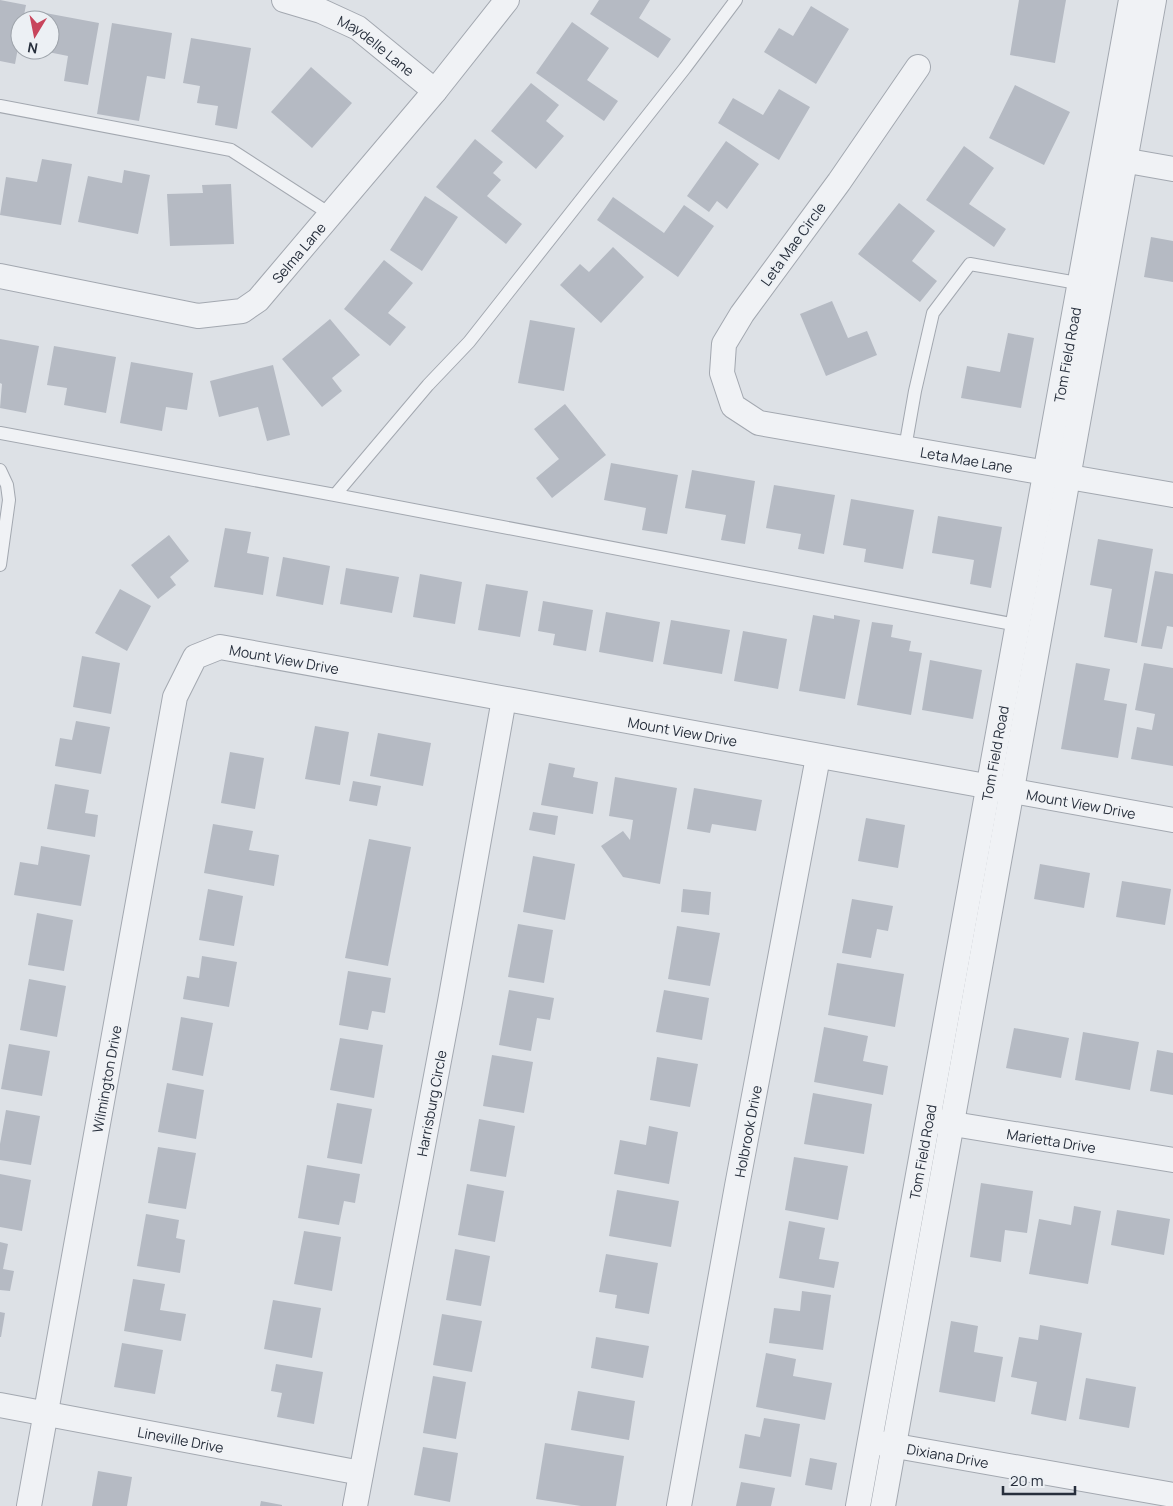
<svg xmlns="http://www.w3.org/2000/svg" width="1173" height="1506" font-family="Manrope,sans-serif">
	<rect width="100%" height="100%" fill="#dde1e6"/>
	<path fill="#b5bac3" d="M0,0L26,5L23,20H20V37L15,64L0,61Z
		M599,0H650L639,18L671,39L658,58L590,14Z
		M1019,0H1066L1055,63L1010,55Z
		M811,6L849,29L816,84L764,52L779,28L793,36Z
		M40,12L99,23L88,85L64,81L68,56L43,51L50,50V20H38Z
		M572,22L609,48L587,80L618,101L604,121L536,73Z
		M112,23L172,33L165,79L147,76L139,121L97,114Z
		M191,38L251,48L237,129L215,125L218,106L197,103L200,86L183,83Z
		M311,67L352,103L312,148L271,112Z
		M531,83L559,105L546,121L564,136L536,169L491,131Z
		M1015,85L1070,112L1044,165L989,138Z
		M779,89L810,107L779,160L718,123L733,98L763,115Z
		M475,139L503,162L493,173L501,180L487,196L522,224L506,244L436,187Z
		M726,141L759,164L727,209L717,201L709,212L687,196Z
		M964,146L994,168L969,204L1006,229L994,247L926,200Z
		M42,159L72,164L61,225L0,215L6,177L37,182Z
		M124,170L150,175L138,234L78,222L88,176L122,183Z
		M231,184L234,244L170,246L167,194L203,193L202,185Z
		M425,196L458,217L422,271L390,250Z
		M613,197L664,233L684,205L714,226L678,277L597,220Z
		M899,203L935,231L912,261L937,281L920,302L858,254Z
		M1151,237L1173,241V282L1144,277Z
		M613,247L644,277L601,323L560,285L580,264L589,272Z
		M384,260L413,283L388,313L406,327L390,346L344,309Z
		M832,301L848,338L867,331L877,355L826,376L800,314Z
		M330,319L360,355L332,378L342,391L322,407L282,359Z
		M530,320L575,328L564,391L518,383Z
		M1008,333L1034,338L1021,408L961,398L967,366L1000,372Z
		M0,339L39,346L26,413L0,408L2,384L0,383Z
		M54,346L116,357L106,413L64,405L67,388L47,385Z
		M131,362L193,373L187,410L166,407L162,431L120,423Z
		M273,365L290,435L267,441L258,407L219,417L210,381Z
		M565,404L606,455L552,498L536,478L559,459L534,429Z
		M611,463L678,475L667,534L642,530L646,508L604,500Z
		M692,470L755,481L745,544L721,540L726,515L685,508Z
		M774,485L835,495L824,554L798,549L801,534L766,528Z
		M851,499L914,510L903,569L864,562L866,549L843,545Z
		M938,516L1002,527L991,588L970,584L974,560L932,553Z
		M225,528L251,532L247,553L269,557L263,595L214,587Z
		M169,535L189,561L170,577L176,585L158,599L131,565Z
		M1098,539L1153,549L1137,643L1104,637L1112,589L1090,585Z
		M283,557L330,566L323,605L276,596Z
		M346,568L399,577L392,613L340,604Z
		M1155,571L1173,574V627L1167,626L1162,649L1141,646Z
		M420,574L462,582L455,624L413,617Z
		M486,584L528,591L520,637L478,630Z
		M120,589L151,606L127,651L95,633Z
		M543,601L593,610L586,651L553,645L555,634L538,631Z
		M606,612L660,622L653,662L599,652Z
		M813,615L834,619V615L860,620L845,699L799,691Z
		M671,620L730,630L722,674L663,664Z
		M872,622L893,625L891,637L911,641L909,651L922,653L911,715L857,705Z
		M743,631L787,639L778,689L734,681Z
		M82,656L120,663L111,714L73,707Z
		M930,660L982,670L973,719L922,710Z
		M1076,663L1110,669L1104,700L1127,704L1118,758L1061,749Z
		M1144,663L1173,668V766L1131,759L1137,727L1152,730L1155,714L1135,710Z
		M76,721L110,727L101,774L55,766L60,738L72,740Z
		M315,726L349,732L340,785L305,779Z
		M378,733L431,743L423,786L370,776Z
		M230,752L264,758L255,809L221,803Z
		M549,763L575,768L573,777L598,782L593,814L541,805Z
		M615,777L677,788L660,884L623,877L601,846L623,831L630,840L633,820L609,816Z
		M353,781L381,786L377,806L349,801Z
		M55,784L89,790L85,813L98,815L95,837L47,829Z
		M694,788L762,800L756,831L712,824L710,833L687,829Z
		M533,812L558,816L555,835L529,830Z
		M866,818L905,825L898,868L858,861Z
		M213,824L253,831L249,850L279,855L274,886L204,873Z
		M369,839L411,847L388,966L345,958Z
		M41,846L90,855L81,906L14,895L20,862L38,865Z
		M533,856L575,864L565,920L523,912Z
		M1040,864L1090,873L1084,908L1034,899Z
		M1122,881L1171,889L1165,925L1116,917Z
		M208,889L243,896L234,946L199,940Z
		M683,889L711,892L709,915L681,912Z
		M852,899L893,906L888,931L877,929L871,958L842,953Z
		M37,913L73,920L64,971L28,965Z
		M518,924L553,930L544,983L508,977Z
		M677,926L720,933L710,986L668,979Z
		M202,956L237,962L229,1007L183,999L187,976L199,978Z
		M837,963L904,974L895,1027L828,1015Z
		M348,971L391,978L385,1013L372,1011L368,1030L339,1025Z
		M29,979L66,986L57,1037L20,1030Z
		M509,990L554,998L550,1020L537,1018L531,1051L499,1045Z
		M664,990L709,998L702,1040L656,1032Z
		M181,1017L213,1023L203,1076L172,1070Z
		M824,1027L868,1036L863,1061L888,1066L883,1095L814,1082Z
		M1014,1028L1069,1038L1061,1078L1006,1068Z
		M1083,1032L1139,1042L1130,1090L1075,1080Z
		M340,1038L383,1045L374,1098L330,1090Z
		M9,1044L50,1051L42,1096L1,1089Z
		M1157,1050L1173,1053V1095L1150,1091Z
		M492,1055L533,1062L524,1113L483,1106Z
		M657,1057L698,1064L690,1107L650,1100Z
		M167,1083L204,1090L196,1139L158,1132Z
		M813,1093L872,1104L864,1154L804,1144Z
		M337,1103L372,1109L362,1164L327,1158Z
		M6,1110L40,1116L31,1165L0,1160V1144Z
		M479,1119L515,1126L506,1177L470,1171Z
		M649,1126L678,1132L669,1184L614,1174L620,1140L646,1145Z
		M158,1147L196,1153L186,1209L148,1203Z
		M794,1157L848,1166L838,1220L785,1210Z
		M307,1165L360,1174L355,1203L344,1201L339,1225L298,1218Z
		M0,1174L31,1180L22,1231L0,1227Z
		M981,1183L1033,1191L1027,1233L1005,1230L1001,1262L970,1257Z
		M467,1184L504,1191L495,1242L458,1235Z
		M617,1190L679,1201L671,1247L609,1236Z
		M1074,1206L1101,1211L1088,1284L1029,1274L1039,1219L1071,1225Z
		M1117,1210L1170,1219L1164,1255L1111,1245Z
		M146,1214L179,1220L176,1238L185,1240L180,1273L137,1266Z
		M789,1221L825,1228L819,1259L839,1262L834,1288L779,1278Z
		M304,1231L341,1237L332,1291L294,1284Z
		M0,1242L8,1244L3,1269L14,1271L10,1291L0,1290Z
		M455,1249L490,1256L481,1306L446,1300Z
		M606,1254L658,1263L649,1314L615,1308L617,1295L599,1292Z
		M133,1279L165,1284L160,1310L186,1314L181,1341L124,1331Z
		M802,1291L831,1295L823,1350L769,1343L774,1308L800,1311Z
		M273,1300L321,1308L312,1358L264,1349Z
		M0,1312L5,1313L1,1337H0Z
		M442,1314L482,1321L472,1372L433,1365Z
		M951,1321L978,1326L974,1352L1003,1357L995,1402L939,1392Z
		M1040,1325L1082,1333L1066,1421L1031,1414L1037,1382L1011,1377L1019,1337L1038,1340Z
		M596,1337L649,1346L643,1378L591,1368Z
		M122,1343L163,1350L155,1394L114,1387Z
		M766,1353L796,1359L793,1376L832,1383L825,1420L756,1407Z
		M276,1364L323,1372L314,1424L277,1417L282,1393L271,1391Z
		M433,1376L466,1382L456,1439L423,1433Z
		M1086,1378L1136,1387L1129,1428L1079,1419Z
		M578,1391L635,1401L629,1440L571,1430Z
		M764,1418L800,1424L791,1477L739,1468L745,1434L760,1437Z
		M545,1443L624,1456L616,1506H581L536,1499Z
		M423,1447L458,1453L450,1502L414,1495Z
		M810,1458L837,1463L832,1490L805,1485Z
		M98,1471L132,1477L127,1506H92Z
		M741,1482L775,1488L771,1506H736Z
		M261,1501L282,1505V1506H260Z"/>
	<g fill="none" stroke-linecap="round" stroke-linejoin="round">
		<g stroke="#a3a8b0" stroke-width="14">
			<path id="service" d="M0,106L231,150L330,214
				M0,433L335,495L1022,626
				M905,448L915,391L933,313L970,264L1083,284
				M0,470L7,485L9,500L0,565
				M335,495L428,385L469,342L685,68L736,0"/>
		</g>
		<g stroke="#a3a8b0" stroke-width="26">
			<g id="minor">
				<path id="s1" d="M284,0L321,11L358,28L435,91"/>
				<path id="s2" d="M918,67L839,182L742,314L724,344L722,373L733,406L759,423L1173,495"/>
				<path d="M1111,158L1173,169"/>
				<path id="s3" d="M0,276L198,316L242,311L258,300L435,91L507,0"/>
				<path id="s4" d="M935,1121L1173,1160"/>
				<path id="s5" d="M0,1405L361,1473"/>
				<path id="s6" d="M879,1443L1173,1495"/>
				<path id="s7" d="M29,1506L175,697L195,657L220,647L1173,820"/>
				<path id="s8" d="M355,1506L450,1002L504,699"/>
				<path id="s9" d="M679,1506L737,1186L818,757"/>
				<path id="s10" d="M858,1506L1131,0"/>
				<path d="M883,1506L1154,0"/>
			</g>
		</g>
		<use href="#service" stroke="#f0f2f5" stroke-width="12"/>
		<use href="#minor" stroke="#f0f2f5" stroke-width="24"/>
	</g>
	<g text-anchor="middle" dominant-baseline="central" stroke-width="4" stroke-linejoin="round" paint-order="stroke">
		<g font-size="14" fill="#272f3c" stroke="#ecf0f4">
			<text stroke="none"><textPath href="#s1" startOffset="104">Maydelle Lane</textPath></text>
			<text transform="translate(793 244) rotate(-54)">Leta Mae Circle</text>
			<text stroke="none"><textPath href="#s3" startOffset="328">Selma Lane</textPath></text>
			<text stroke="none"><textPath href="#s10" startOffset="1170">Tom Field Road</textPath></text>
			<text stroke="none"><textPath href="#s2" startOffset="644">Leta Mae Lane</textPath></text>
			<text stroke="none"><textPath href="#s7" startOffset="959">Mount View Drive</textPath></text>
			<text stroke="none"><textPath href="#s7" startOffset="1364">Mount View Drive</textPath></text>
			<text stroke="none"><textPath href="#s10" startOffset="765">Tom Field Road</textPath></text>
			<text stroke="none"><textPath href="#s7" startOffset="1769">Mount View Drive</textPath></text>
			<text stroke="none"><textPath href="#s7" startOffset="434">Wilmington Drive</textPath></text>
			<text stroke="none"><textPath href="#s8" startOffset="410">Harrisburg Circle</textPath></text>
			<text stroke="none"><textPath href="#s9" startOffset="381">Holbrook Drive</textPath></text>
			<text stroke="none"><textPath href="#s4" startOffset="118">Marietta Drive</textPath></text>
			<text stroke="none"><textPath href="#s10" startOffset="360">Tom Field Road</textPath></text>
			<text stroke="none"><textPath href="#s5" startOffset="184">Lineville Drive</textPath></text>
			<text stroke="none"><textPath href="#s6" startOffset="70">Dixiana Drive</textPath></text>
		</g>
	</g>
	<g transform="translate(35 35) rotate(190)"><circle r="24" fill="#ecf0f4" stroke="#9da3aa"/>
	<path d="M0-4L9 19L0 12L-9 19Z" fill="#c8455c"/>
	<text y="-8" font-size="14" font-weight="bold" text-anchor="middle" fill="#272f3c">N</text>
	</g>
	<path d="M1003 1486v8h72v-8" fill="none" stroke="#272f3c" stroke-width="2.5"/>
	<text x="1010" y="1486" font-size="15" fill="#272f3c" stroke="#ecf0f4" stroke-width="4" paint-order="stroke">20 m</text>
</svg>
